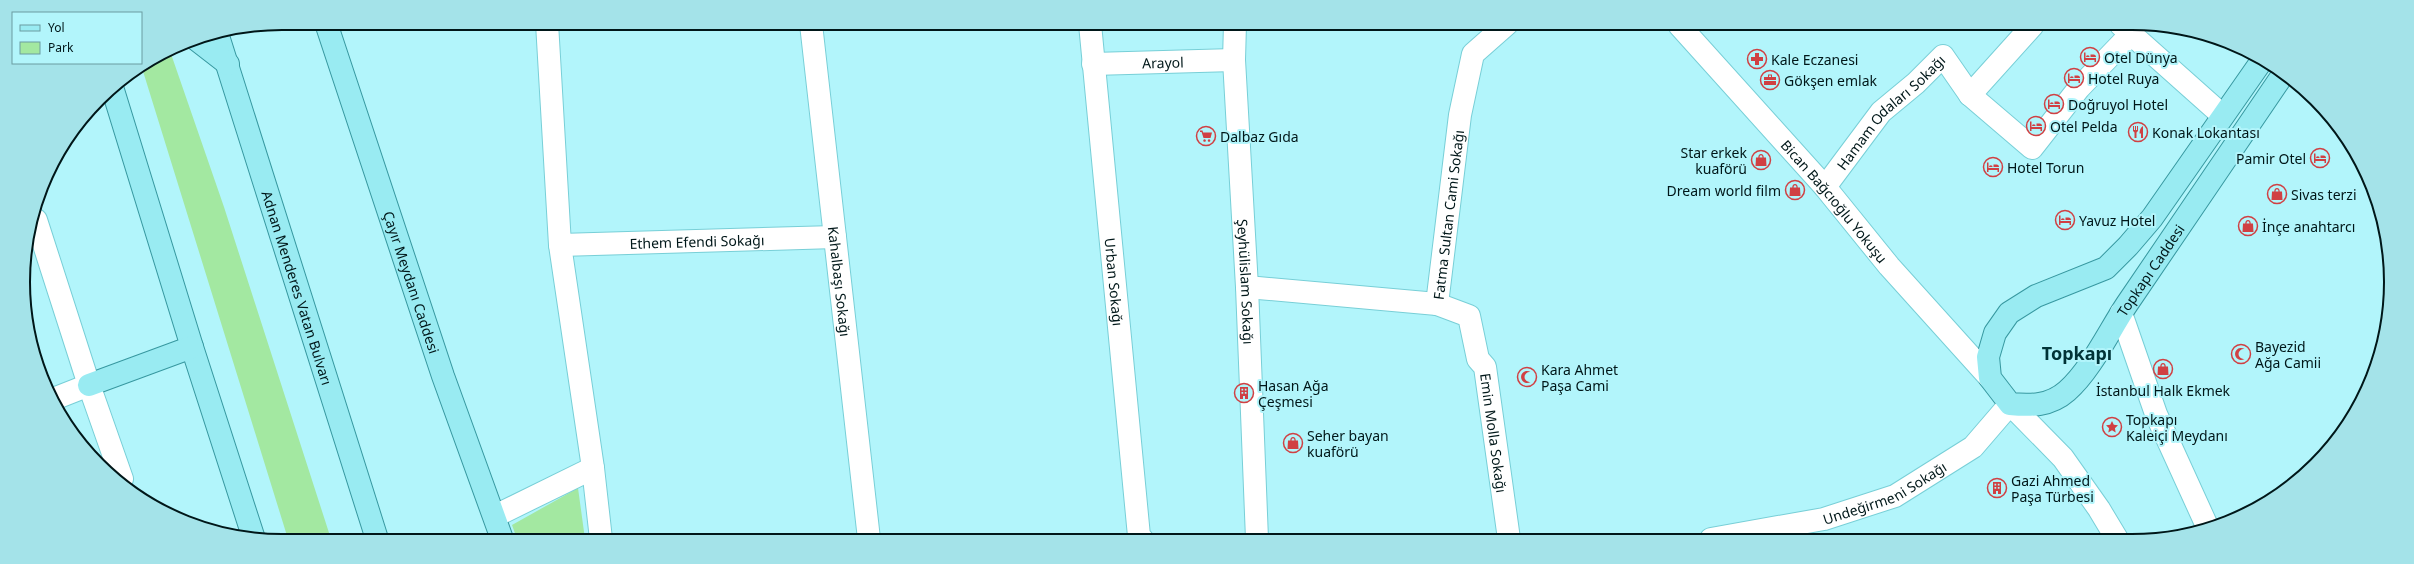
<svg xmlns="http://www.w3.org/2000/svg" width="2414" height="564" font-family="'Noto Sans',sans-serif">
	<rect width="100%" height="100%" fill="#b2f5fb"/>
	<path fill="#a3e8a1" d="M170,51L224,207L331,539H288L142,68Z
		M578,488L585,539H517L512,525Z"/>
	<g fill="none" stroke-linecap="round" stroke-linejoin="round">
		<g stroke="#78cfd7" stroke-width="24">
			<g id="minor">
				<path d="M547,23L560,245L593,468L601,539"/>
				<path id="s1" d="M811,24L869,539"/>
				<path id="s2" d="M1090,24L1139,536L1142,539"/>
				<path id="s3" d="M1235,24L1234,60L1247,287L1257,539"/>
				<path id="s4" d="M1679,25L1825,187L1889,266L1990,378"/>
				<path d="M2121,25L2222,115"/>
				<path id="s5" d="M1093,64L1234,60"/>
				<path d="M1970,95L2033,25"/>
				<path id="s6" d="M1825,187L1881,112L1916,83L1943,56L1970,95L2032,148L2079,88L2131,34"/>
				<path d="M36,220L89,385L122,479"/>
				<path id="s7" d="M560,245L835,237"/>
				<path id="s8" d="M1247,287L1437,304L1469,316L1478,359L1485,367L1509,539"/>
				<path id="s9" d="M1437,304L1460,115L1473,54L1507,24"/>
				<path d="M2121,313L2156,414L2207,526"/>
				<path d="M56,398L89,385"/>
				<path d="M495,516L593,468"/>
				<path id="s10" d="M1711,539L1824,519L1895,496L1973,447L2010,404L2063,458L2099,509L2117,539"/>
			</g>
		</g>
		<g stroke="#3798a0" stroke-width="24">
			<g id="major">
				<path id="s11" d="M326,23L443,376L502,539"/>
				<path id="s12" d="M218,36L377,539"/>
				<path d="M197,40L228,64"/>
				<path id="s13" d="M2263,59L2152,218L2128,246L2106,268L2036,296L2009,313L1995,333L1988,357L1990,378L2010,404C2031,406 2050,406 2067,391C2091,370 2109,331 2127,304C2179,228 2230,152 2282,76"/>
				<path d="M112,87L192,347L254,539"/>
				<path d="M89,385L192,347"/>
			</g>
		</g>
		<use href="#minor" stroke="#fff" stroke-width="22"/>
		<use href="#major" stroke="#99ebf2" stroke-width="22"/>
	</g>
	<defs>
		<g id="hotel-ring" transform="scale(1)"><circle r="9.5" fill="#b2f5fb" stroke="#d04043" stroke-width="1.5"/><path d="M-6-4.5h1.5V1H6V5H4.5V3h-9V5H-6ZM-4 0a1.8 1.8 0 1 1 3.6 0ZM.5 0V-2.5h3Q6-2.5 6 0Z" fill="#d04043"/></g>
		<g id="pharmacy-ring" transform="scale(1)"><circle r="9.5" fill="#b2f5fb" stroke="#d04043" stroke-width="1.5"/><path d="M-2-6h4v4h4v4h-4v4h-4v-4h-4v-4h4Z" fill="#d04043"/></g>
		<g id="office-ring" transform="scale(1)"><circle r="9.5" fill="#b2f5fb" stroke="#d04043" stroke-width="1.5"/><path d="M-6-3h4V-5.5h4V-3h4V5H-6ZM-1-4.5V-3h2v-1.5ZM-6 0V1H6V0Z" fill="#d04043"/></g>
		<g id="restaurant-ring" transform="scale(1)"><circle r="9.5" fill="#b2f5fb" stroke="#d04043" stroke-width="1.5"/><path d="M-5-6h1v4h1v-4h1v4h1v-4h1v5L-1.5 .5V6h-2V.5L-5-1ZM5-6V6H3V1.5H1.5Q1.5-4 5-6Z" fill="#d04043"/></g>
		<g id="supermarket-ring" transform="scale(1)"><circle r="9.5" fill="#b2f5fb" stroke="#d04043" stroke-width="1.5"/><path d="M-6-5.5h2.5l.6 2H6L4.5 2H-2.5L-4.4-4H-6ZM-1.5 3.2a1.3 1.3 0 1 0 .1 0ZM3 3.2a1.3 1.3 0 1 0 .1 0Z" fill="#d04043"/></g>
		<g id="shop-ring" transform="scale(1)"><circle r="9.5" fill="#b2f5fb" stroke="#d04043" stroke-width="1.5"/><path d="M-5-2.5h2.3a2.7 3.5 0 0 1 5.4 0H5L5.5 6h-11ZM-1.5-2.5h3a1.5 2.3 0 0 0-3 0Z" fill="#d04043"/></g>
		<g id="mosque-ring" transform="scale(1)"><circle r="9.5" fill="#b2f5fb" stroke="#d04043" stroke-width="1.5"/><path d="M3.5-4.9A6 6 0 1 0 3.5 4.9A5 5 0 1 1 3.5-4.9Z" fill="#d04043"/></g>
		<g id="building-ring" transform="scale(1)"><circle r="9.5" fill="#b2f5fb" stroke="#d04043" stroke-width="1.5"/><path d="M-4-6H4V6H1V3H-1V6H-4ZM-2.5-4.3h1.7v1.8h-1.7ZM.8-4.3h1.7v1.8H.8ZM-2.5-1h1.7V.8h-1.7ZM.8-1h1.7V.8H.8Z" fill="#d04043"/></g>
		<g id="sight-ring" transform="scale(1)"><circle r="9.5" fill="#b2f5fb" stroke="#d04043" stroke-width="1.5"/><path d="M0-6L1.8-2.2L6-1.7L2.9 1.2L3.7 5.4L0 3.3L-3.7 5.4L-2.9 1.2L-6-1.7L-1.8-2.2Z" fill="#d04043"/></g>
	</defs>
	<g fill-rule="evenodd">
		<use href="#hotel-ring" x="2090" y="57"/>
		<use href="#pharmacy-ring" x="1757" y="59"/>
		<use href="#hotel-ring" x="2074" y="78"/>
		<use href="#office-ring" x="1770" y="80"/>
		<use href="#hotel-ring" x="2054" y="104"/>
		<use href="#hotel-ring" x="2036" y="126"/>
		<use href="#restaurant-ring" x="2138" y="132"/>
		<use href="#supermarket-ring" x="1206" y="136"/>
		<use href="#hotel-ring" x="2320" y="158"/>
		<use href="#shop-ring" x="1761" y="160"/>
		<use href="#hotel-ring" x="1993" y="167"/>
		<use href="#shop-ring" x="1795" y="190"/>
		<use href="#shop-ring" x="2277" y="194"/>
		<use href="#hotel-ring" x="2065" y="220"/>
		<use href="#shop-ring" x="2248" y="226"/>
		<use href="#mosque-ring" x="2241" y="354"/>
		<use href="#shop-ring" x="2163" y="369"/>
		<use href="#mosque-ring" x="1527" y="377"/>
		<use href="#building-ring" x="1244" y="393"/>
		<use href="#sight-ring" x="2112" y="427"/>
		<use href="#shop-ring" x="1293" y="443"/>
		<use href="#building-ring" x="1997" y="488"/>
	</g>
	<g text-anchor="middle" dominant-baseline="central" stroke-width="4" stroke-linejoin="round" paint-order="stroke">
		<g font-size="14" fill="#001719" stroke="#b2f5fb" text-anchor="start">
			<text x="2104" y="57">Otel Dünya</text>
			<text x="1771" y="59">Kale Eczanesi</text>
			<text x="2088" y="78">Hotel Ruya</text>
			<text x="1784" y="80">Gökşen emlak</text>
			<text x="2068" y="104">Doğruyol Hotel</text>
			<text x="2050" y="126">Otel Pelda</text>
			<text x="2152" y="132">Konak Lokantası</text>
			<text x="1220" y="136">Dalbaz Gıda</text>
			<text x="1747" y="152" text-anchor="end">Star erkek<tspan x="1747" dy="16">kuaförü</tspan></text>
			<text x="2306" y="158" text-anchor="end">Pamir Otel</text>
			<text x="2007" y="167">Hotel Torun</text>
			<text x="1781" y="190" text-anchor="end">Dream world film</text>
			<text x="2291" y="194">Sivas terzi</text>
			<text x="2079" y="220">Yavuz Hotel</text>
			<text x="2262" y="226">İnçe anahtarcı</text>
			<text x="2255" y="346">Bayezid<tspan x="2255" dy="16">Ağa Camii</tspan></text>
			<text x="1541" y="369">Kara Ahmet<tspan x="1541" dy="16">Paşa Cami</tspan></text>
			<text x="1258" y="385">Hasan Ağa<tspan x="1258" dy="16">Çeşmesi</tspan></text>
			<text x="2163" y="390" text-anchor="middle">İstanbul Halk Ekmek</text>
			<text x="2126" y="419">Topkapı<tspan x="2126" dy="16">Kaleiçi Meydanı</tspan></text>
			<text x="1307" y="435">Seher bayan<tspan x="1307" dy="16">kuaförü</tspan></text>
			<text x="2011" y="480">Gazi Ahmed<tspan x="2011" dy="16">Paşa Türbesi</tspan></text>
		</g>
		<g font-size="14" fill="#001719" stroke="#b2f5fb">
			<text stroke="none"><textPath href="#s5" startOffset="70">Arayol</textPath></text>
			<text stroke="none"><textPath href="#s6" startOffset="100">Hamam Odaları Sokağı</textPath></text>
			<text stroke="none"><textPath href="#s4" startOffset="235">Bican Bağcıoğlu Yokuşu</textPath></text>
			<text stroke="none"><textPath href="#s9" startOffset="90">Fatma Sultan Cami Sokağı</textPath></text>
			<text stroke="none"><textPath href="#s7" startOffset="137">Ethem Efendi Sokağı</textPath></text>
			<text stroke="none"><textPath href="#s13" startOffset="680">Topkapı Caddesi</textPath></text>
			<text stroke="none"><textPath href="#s1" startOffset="259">Kahalbaşı Sokağı</textPath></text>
			<text stroke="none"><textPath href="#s3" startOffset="258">Şeyhülislam Sokağı</textPath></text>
			<text stroke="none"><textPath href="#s11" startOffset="273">Çayır Meydanı Caddesi</textPath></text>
			<text stroke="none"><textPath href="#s2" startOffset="259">Urban Sokağı</textPath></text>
			<text stroke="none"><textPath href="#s12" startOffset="264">Adnan Menderes Vatan Bulvarı</textPath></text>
			<text stroke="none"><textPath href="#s8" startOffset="346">Emin Molla Sokağı</textPath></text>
			<text stroke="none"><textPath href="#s10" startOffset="181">Undeğirmeni Sokağı</textPath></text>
		</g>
		<g font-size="18" font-weight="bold" fill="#003337" stroke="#b2f5fb">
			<text x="2077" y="353">Topkapı</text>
		</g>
	</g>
	<path d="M0 0H2414V564H0ZM282 30H2132A252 252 0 0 1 2384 282V282A252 252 0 0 1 2132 534H282A252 252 0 0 1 30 282V282A252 252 0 0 1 282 30Z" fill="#a4e3e9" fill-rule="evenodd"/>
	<path fill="none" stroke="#001719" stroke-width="2" d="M282 30H2132A252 252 0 0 1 2384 282V282A252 252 0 0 1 2132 534H282A252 252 0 0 1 30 282V282A252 252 0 0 1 282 30Z"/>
	<rect x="12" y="12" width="130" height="52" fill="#b2f5fb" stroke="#6b9ca1"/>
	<rect x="20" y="25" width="20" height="6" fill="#99ebf2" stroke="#6b9ca1"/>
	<text x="48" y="32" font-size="12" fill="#001719">Yol</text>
	<rect x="20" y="42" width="20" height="12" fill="#a3e8a1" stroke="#6b9ca1"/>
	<text x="48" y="52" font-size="12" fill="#001719">Park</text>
</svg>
